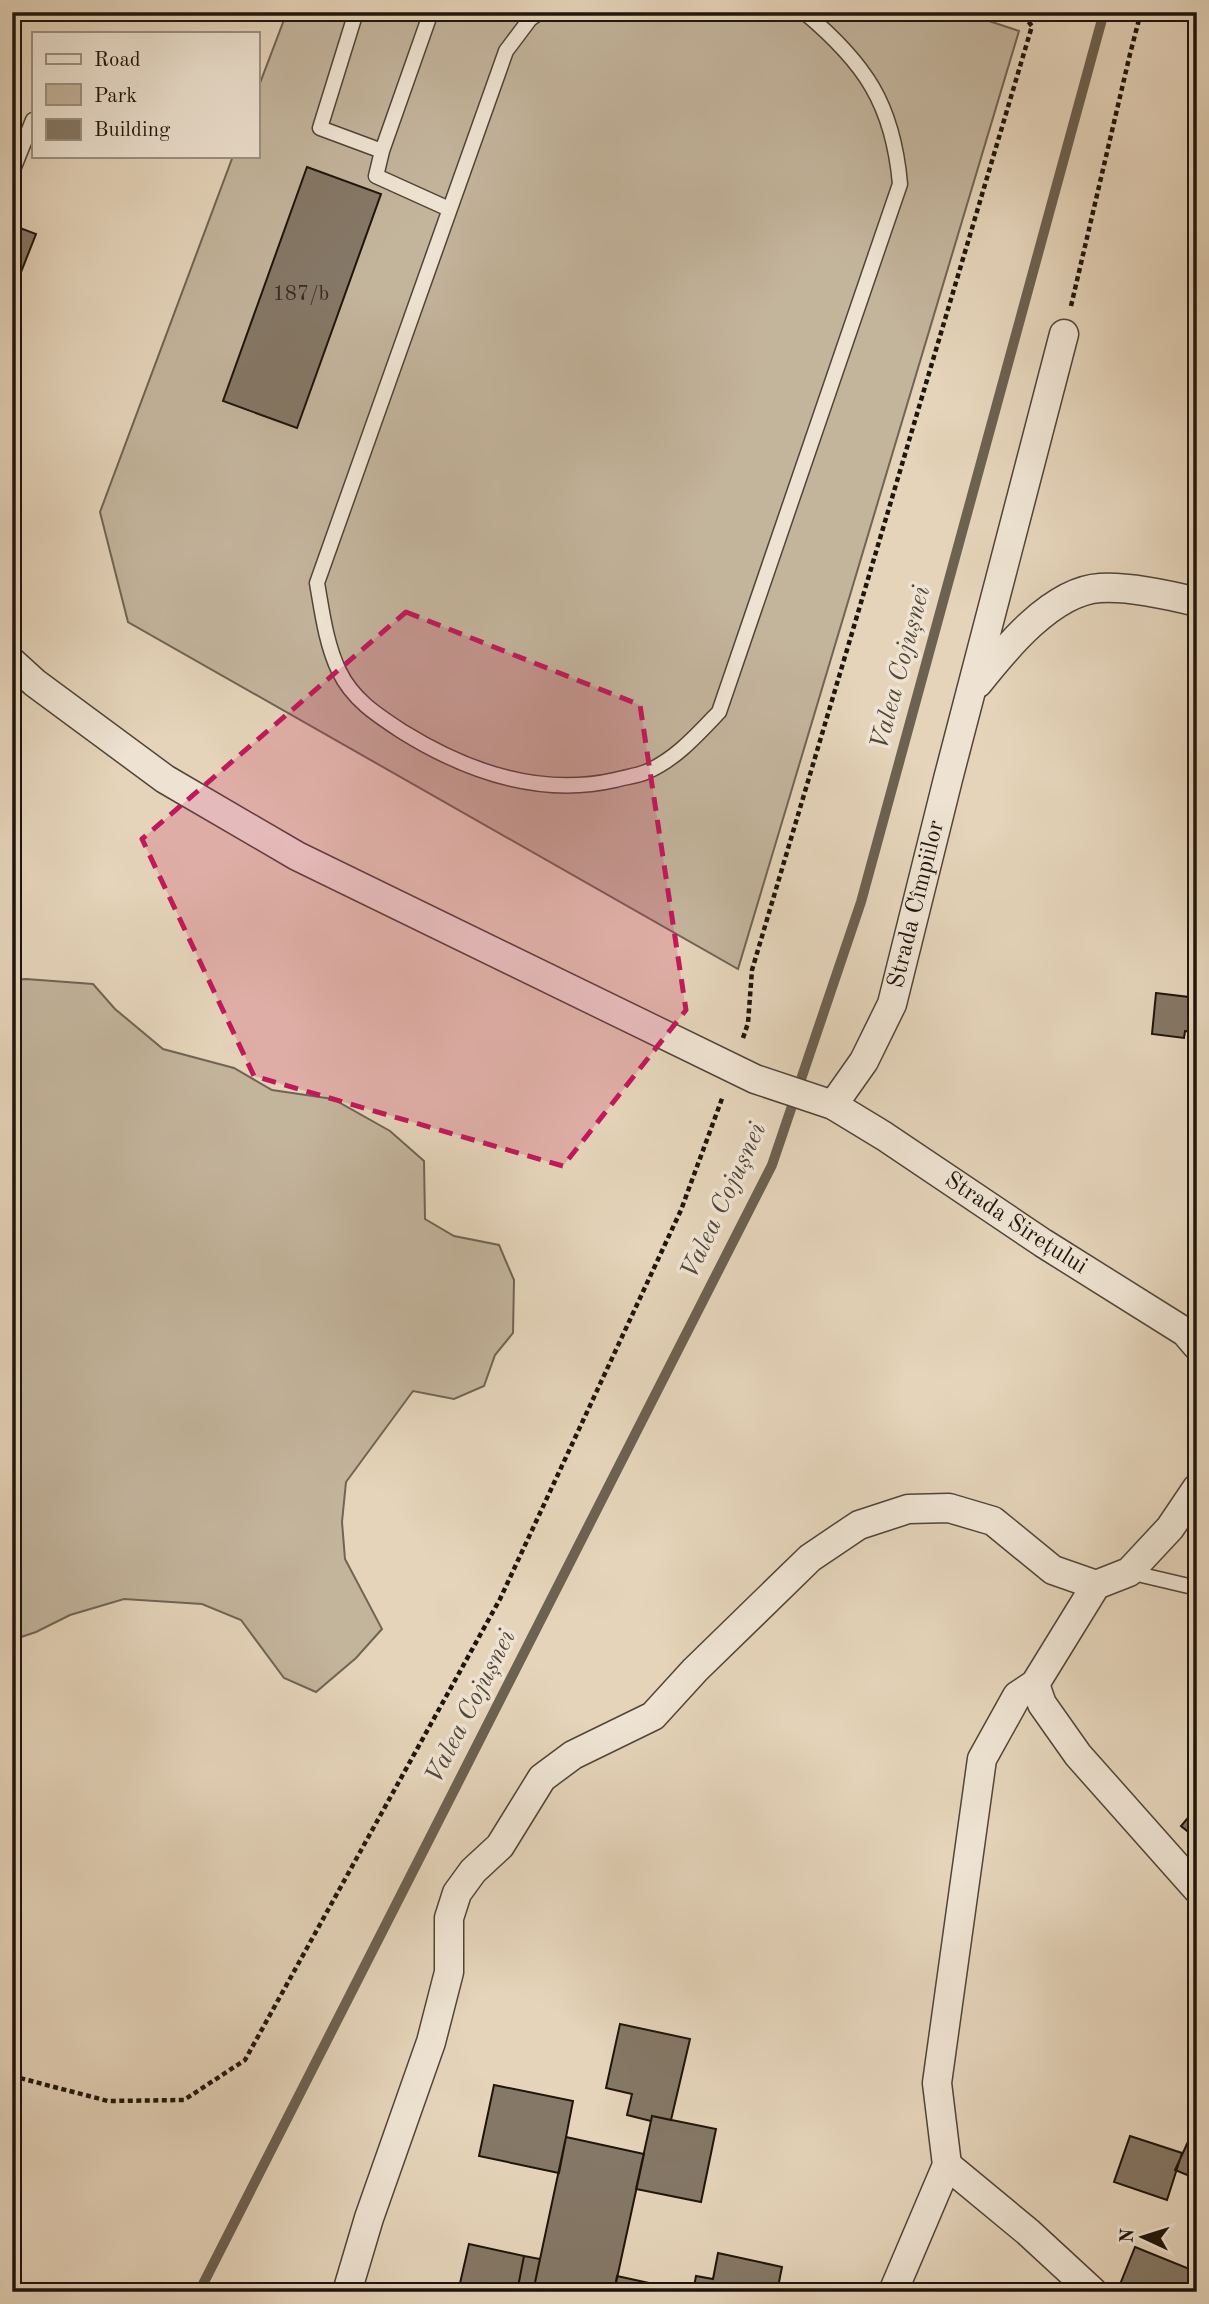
<svg xmlns="http://www.w3.org/2000/svg" width="1209" height="2304" font-family="'Old Standard TT',serif">
	<rect width="100%" height="100%" fill="#e5d4ba"/>
	<filter id="stains"><feTurbulence type="fractalNoise" baseFrequency=".00286" numOctaves="4"/><feColorMatrix values="0 0 0 0 .2 0 0 0 0 .09 0 0 0 0 .02 0 0 0 .5 -.17"/></filter>
	<radialGradient id="worn" r=".72"><stop offset=".6" stop-color="#630" stop-opacity="0"/><stop offset="1" stop-color="#630" stop-opacity=".3"/></radialGradient>
	<path fill="#c3b49c" stroke="#706454" stroke-width="2" d="M287,12H962L1019,31L738,969L128,622L100,512L233,156H257V91Z
		M26,979L93,984L115,1009L163,1049L234,1068L272,1090L333,1099L390,1131L424,1161L425,1219L454,1236L499,1245L514,1280L513,1333L495,1355L484,1386L454,1399L413,1391L346,1482L342,1522L345,1559L382,1629L356,1658L316,1692L284,1678L241,1620L202,1604L124,1599L70,1615L36,1632L12,1640V980Z"/>
	<g fill="none" stroke-linecap="round" stroke-linejoin="round">
		<path stroke="#6d6151" stroke-width="10" d="M199,2292L772,1165L861,902L1104,12"/>
	</g>
	<path fill="#857866" stroke="#1e150c" stroke-width="2" d="M12,12H24L15,38L12,37Z
		M307,167L381,194L297,428L223,401Z
		M12,225L36,234L12,295Z
		M1156,993L1197,998V1032L1185,1031L1184,1038L1152,1034Z
		M1197,1807V1839L1181,1826Z
		M620,2024L690,2039L671,2120L652,2116L651,2121L627,2115L632,2094L606,2088Z
		M494,2085L573,2101L559,2173L479,2156Z
		M652,2116L716,2129L701,2202L636,2189Z
		M1192,2133L1197,2135V2179L1175,2170Z
		M1130,2136L1182,2153L1167,2200L1114,2182Z
		M566,2137L644,2154L614,2292H533Z
		M469,2244L524,2256L517,2292H458Z
		M1135,2247L1197,2272L1190,2292H1130L1119,2287Z
		M718,2253L782,2267L777,2292H693L696,2276L713,2279Z
		M524,2256L540,2259L533,2292H517Z
		M617,2276L672,2288L671,2292H614Z"/>
	<g fill="none" stroke-linecap="round" stroke-linejoin="round">
		<g stroke="#504538" stroke-width="17">
			<path id="lane" d="M356,12L320,128L382,151L376,176L449,209
				M540,12L530,19L506,51L317,583C322,611 326,644 339,671C353,700 377,715 403,732C466,771 540,797 615,780C625,777 637,776 646,772C675,760 698,734 719,712L900,184C893,104 865,63 804,12
				M382,151L431,12
				M12,172L33,120
				M1129,1572L1197,1588"/>
		</g>
		<g stroke="#504538" stroke-width="31">
			<g id="street">
				<path id="s1" d="M12,662L35,683L165,779L297,856L755,1079L833,1105L884,1136L1043,1243L1185,1332L1197,1346"/>
				<path d="M978,683C1005,649 1052,591 1100,588C1129,586 1169,595 1197,602"/>
				<path id="s2" d="M833,1105L864,1061L892,1004L948,779L1064,334"/>
				<path d="M1035,1684L1042,1704L1078,1755L1197,1889"/>
				<path d="M947,2165L1028,2232L1093,2292"/>
				<path d="M347,2292L369,2218L431,2042L449,1972V1918L457,1893L473,1871L500,1846L542,1778L573,1755L653,1716L695,1670L810,1558L859,1525L908,1509L949,1508L993,1521L1053,1570L1096,1585L1129,1572L1170,1528L1197,1488"/>
				<path d="M893,2292L947,2165L937,2083L982,1759L1017,1696L1035,1684L1096,1585"/>
			</g>
		</g>
		<path stroke="#1e150c" stroke-width="4.5" stroke-dasharray="5 3.5" stroke-linecap="butt" d="M1071,306L1130,54L1141,12
			M743,1038L748,1023L752,970L1032,26L1020,12
			M12,2076L108,2101L184,2100L245,2060L500,1599L681,1210L723,1096"/>
		<use href="#lane" stroke="#eee3d2" stroke-width="14"/>
		<use href="#street" stroke="#eee3d2" stroke-width="28"/>
	</g>
	<path fill="#c2185b" fill-opacity="0.2" stroke="#c2185b" stroke-width="5" stroke-dasharray="14 9" stroke-linejoin="round" d="M406,612L640,705L686,1010L563,1166L254,1076L142,839Z"/>
	<g text-anchor="middle" dominant-baseline="central" stroke-width="7" stroke-linejoin="round" paint-order="stroke">
		<g font-size="21" fill="#382e22">
			<text x="301" y="294">187/b</text>
		</g>
		<g font-size="24" fill="#1e150c" stroke="#eee3d2">
			<text stroke="none"><textPath href="#s2" startOffset="220">Strada Cîmpiilor</textPath></text>
			<text stroke="none"><textPath href="#s1" startOffset="1155">Strada Sirețului</textPath></text>
		</g>
		<g font-size="26" font-style="italic" fill="#52473a" stroke="#eee3d2">
			<text transform="translate(901 668) rotate(-75)">Valea Cojușnei</text>
			<text transform="translate(724 1201) rotate(-65)">Valea Cojușnei</text>
			<text transform="translate(471 1707) rotate(-63)">Valea Cojușnei</text>
		</g>
	</g>
	<rect width="1209" height="2304" fill="none" stroke="#e5d4ba" stroke-width="42"/>
	<rect x="14" y="14" width="1181" height="2276" fill="none" stroke="#1e150c" stroke-width="3.5"/>
	<rect x="21" y="21" width="1167" height="2262" fill="none" stroke="#1e150c" stroke-width="2"/>
	<rect x="32" y="32" width="228" height="126" fill="#eee3d2" stroke="#9b9183" stroke-width="2"/>
	<rect x="46" y="54" width="35" height="10" fill="#eee3d2" stroke="#9b9183" stroke-width="2"/>
	<text x="94" y="66" font-size="21" fill="#1e150c">Road</text>
	<rect x="46" y="84" width="35" height="21" fill="#c3b49c" stroke="#9b9183" stroke-width="2"/>
	<text x="94" y="102" font-size="21" fill="#1e150c">Park</text>
	<rect x="46" y="119" width="35" height="21" fill="#857866" stroke="#9b9183" stroke-width="2"/>
	<text x="94" y="136" font-size="21" fill="#1e150c">Building</text>
	<g transform="translate(1143 2237) rotate(274)" stroke="#eee3d2" stroke-width="5" paint-order="stroke">
	<path d="M0-5L12 26L0 18L-12 26Z" fill="#1e150c"/>
	<text y="-10" font-size="19" font-weight="bold" text-anchor="middle" fill="#1e150c">N</text>
	</g>
	<rect width="100%" height="100%" filter="url(#stains)"/>
	<rect width="100%" height="100%" fill="url(#worn)"/>
</svg>
